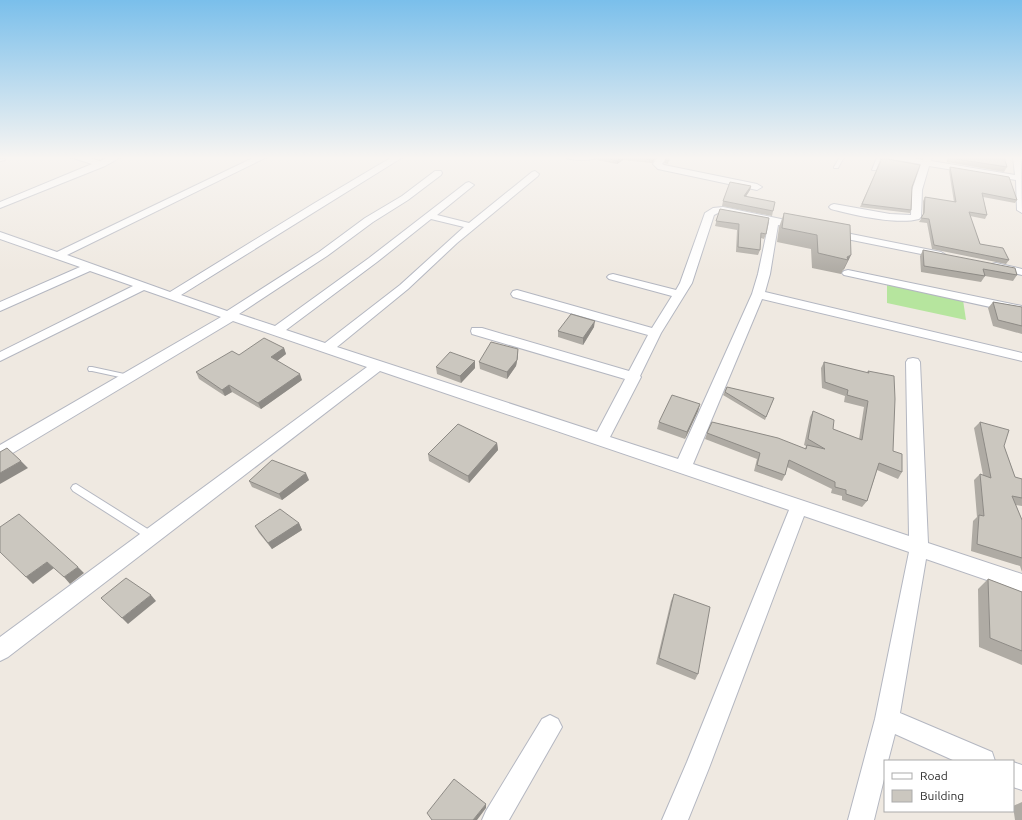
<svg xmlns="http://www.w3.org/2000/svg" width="1022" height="820" font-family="Ubuntu,sans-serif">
	<rect width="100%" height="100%" fill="#efe9e1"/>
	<path fill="#b6e59e" d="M887,285L963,300L966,320L887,303Z"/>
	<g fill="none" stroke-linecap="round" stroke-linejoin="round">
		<g stroke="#b4b7c1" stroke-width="2">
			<path id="service" d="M840,157H844L838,168H834V167Z
				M877,157H881L876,170H872Z
				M0,159H5V160L0,161Z
				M89,367H92L129,375L133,377L129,379L92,371H89L88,369Z
				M76,484L154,533L156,536L154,539L151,540L148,539L73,491L71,488L73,485Z"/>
		</g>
		<g stroke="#b4b7c1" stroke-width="2">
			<path id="minor" d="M70,157H86L100,161L109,157H121L105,166L0,208V202L92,164Z
				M255,157H267L67,255L170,292L313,204L392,157H403L181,295L227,311L319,252L365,218L402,196L435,171H441L442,173L441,175L408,200L373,222L327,256L239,314L275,326L369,258L466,183L469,182L474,185L437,215L469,223L532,172L535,171L539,174L538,176L457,243L408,289L337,347L597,432L625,379L472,334L471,331L472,328H482L629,371L648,335L513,297L511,294L513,291L517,290L652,328L672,296L609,279L607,277L609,275L613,274L676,290L680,283L705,213L713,208L723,207L800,223L805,226L800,229L778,225L770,274L765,292L1022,353V361L762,299L693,464L909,536L906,362L908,359L913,358L918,359L920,362L928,543L1022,574V592L926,559L900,713L992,752L995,761H955L895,734L888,761H885V775L874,820H848L875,719L909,552L804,516L709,768L688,820H662L687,762L789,510L380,371L8,657L0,661V637L367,367L233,321L6,457L0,459V445L221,317L144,290L0,361V352L133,286L90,271L0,311V302L80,267L0,239V232L57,252ZM718,213L769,222L758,274L752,294L678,459L610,437L641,377L640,376L661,333L692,283L714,215ZM431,219L464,227L400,285L325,343L286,330L377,262Z
				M565,157H598C592,161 571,161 565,157Z
				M658,157H667L662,164L664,165L757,184L762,187L757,190L658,169L653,164Z
				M887,157H909L923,160L924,157H932L931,161L1015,175L1013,157H1021L1022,213L1017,210L1016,180L929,166L922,190L921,217L919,219C897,225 853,215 831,209L829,207L831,205L834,204L890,214L911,215L912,190L921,164L891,159Z
				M831,230L941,252L946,255L941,258L827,235L826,233Z
				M996,263L1022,269V275L992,268L990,266L992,264Z
				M848,270L1022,306V314L844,275L842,273L844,271Z
				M550,715L558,719L562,727L509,820H482L486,811L542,719Z
				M1013,762L1022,765V790L1013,787Z"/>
		</g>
		<use href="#service" fill="#fff" fill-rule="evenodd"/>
		<use href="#minor" fill="#fff" fill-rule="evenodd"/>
	</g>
	<path fill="#afaba4" d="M597,157H656L652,163L623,160L617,164L597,160Z
		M669,157L668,164L664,163L665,160Z
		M947,157H1004L1007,167L1004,172L947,162Z
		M882,158L912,187L911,210L910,213L860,207Z
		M950,167L1017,200L1015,203L983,197L987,215L985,219L970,216L980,244L1009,260L1006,264L932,249L927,223L919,222L923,216V201L925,197L954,202L949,171Z
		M751,186L750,190L746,196L773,211L772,216L722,206L723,201Z
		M720,209L766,234L764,239L761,238L760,250L758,255L736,252L737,230L715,226Z
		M784,213L851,255L844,269L843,270L841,274L812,268L811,249L777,242L779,227Z
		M923,250L1017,275L1013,281L985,276L981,282L921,272L920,256Z
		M993,302L1022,307V334L993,326L988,308Z
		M594,327L583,345L558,337V331Z
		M284,348L286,354L277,361L302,380L261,409L232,392L225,396L199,379L196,372L239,355Z
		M518,356L516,366L507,379L480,369L479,362Z
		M475,361V368L461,383L437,374L436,367Z
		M824,362L867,373L868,371L893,451L902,472L898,479L877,470L867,501L862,507L842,500V496L831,493L832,489L787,467L785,475L782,481L754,471L757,459L705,439L707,433L805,449L806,446L804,445L810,417L813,411L833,429L859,439L864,407L844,402L845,396L822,388L821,368Z
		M727,387L774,398L765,420L723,395Z
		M700,404L698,411L685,439L657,429L659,422Z
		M980,422L1004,446L1015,477L1022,479V506L1016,505L1022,520V572L1020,566L971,551L973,521L977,517L974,480L980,474L983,475L974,428Z
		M497,443L498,450L469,483L429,461L428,454Z
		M309,480L282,500L252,487L249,481Z
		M299,523L302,530L272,549L259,533L255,526Z
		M988,579L1022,592V665L979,647L978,589Z
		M674,594L698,674L695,680L656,664L671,601Z
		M1022,802V820H1015L1013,806Z"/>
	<path fill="#8e8b86" d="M621,157H623V160L617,164V161Z
		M654,157H656L652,163V160Z
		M751,186L750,190L743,201L744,196Z
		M851,255L844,269L843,270L848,260L847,257Z
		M595,321L594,327L583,345V338Z
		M284,348L286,354L273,364L271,357Z
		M518,349V356L516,366L507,379V372Z
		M475,361V368L461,383L460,376Z
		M300,374L302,380L261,409L258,403Z
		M229,385L232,392L225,396L222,390Z
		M700,404L698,411L685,439L687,432Z
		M497,443L498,450L469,483L468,476Z
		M21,461L28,468L0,484V473Z
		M306,473L309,480L282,500L279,494Z
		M299,523L302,530L272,549L268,543Z
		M47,562L54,568L33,584L26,577Z
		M78,567L84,573L70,584L64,577Z
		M151,595L156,601L128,624L122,618Z
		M486,804V808L477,820H473Z"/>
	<path fill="#cbc7bf" stroke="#8e8b86" d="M603,157H621L617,161Z
		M634,157H654L652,160Z
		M667,157H669V161L665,160Z
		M950,157H1004L1007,167L950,158Z
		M882,158L920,165L912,187L911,210L862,204Z
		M950,167L1009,177L1017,200L982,193L987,215L969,212L980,244L1003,248L1009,260L934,245L929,219L921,218L924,213L925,197L956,202Z
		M730,182L751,186L744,196L775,202L773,211L723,201Z
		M720,209L769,218L766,234L761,233L760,250L738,247L739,224L716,221Z
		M784,213L850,225L851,255L847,257L848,260L818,253L817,235L782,228Z
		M923,250L1015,268L1017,275L983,269L985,276L924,266Z
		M993,302L1022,307V326L998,320Z
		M571,314L595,321L583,338L558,331Z
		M264,338L284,348L271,357L300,374L258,403L229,385L222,390L196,372L232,351L239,355Z
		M491,342L518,349L517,360L507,372L479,362Z
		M450,352L475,361L460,376L436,367Z
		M824,362L869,373L868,371L894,376L895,399L893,451L902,454V472L879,463L867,501L846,494V490L835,487V482L789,460L785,475L757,465L760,453L707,433L712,422L778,438L806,449L807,445L825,449L808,439L813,411L834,420L833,429L862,440L868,401L847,395L848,390L825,382Z
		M727,387L774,398L766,417L725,392Z
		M672,395L700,404L687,432L659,422Z
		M980,422L1009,430L1004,446L1015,477L1022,479V498L1012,496L1022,520V558L977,544L979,515L984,516L980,474L991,478Z
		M458,424L497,443L468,476L428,454Z
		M7,448L21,461L0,473V452Z
		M272,460L306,473L279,494L249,481Z
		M280,509L299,523L268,543L255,526Z
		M19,514L78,567L64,577L47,562L26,577L0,552V527Z
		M126,578L151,595L122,618L101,598Z
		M988,579L1022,592V651L990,638Z
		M674,594L710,607L698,674L659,658Z
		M454,779L486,804L473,820H432L427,813Z"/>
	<linearGradient id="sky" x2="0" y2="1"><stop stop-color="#7abfeb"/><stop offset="0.58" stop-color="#f8f5f2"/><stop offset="1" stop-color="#f8f5f2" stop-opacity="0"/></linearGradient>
	<rect width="1022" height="272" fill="url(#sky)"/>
	<rect x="884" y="760" width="130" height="52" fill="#ffffff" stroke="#ababab"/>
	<rect x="892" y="773" width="20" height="6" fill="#ffffff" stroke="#ababab"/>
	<text x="920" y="780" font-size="12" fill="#2e2e2e">Road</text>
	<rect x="892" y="790" width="20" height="12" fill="#cbc7bf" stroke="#ababab"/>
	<text x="920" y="800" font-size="12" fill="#2e2e2e">Building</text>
</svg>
